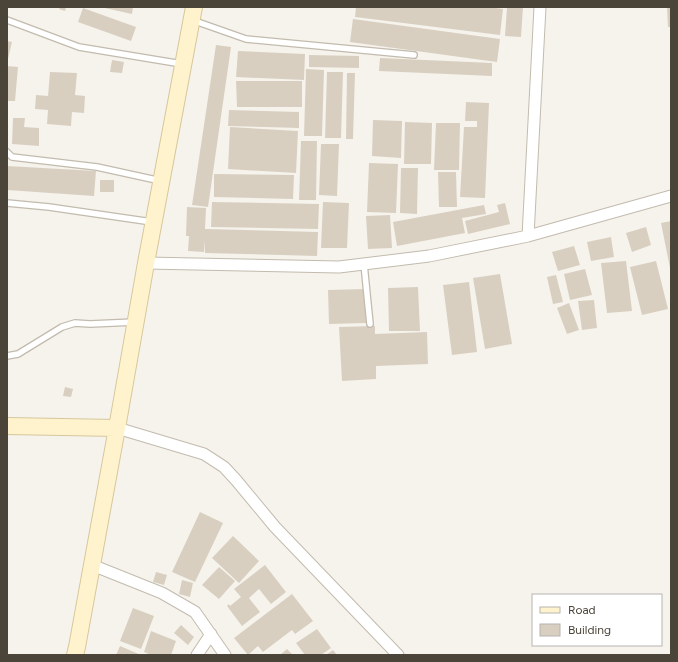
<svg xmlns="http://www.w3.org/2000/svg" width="678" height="662" font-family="Figtree,sans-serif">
	<rect width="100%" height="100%" fill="#f6f3ec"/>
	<path fill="#d8cfc1" d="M60,7H66L65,11L59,9Z
		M100,7H133L132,14Z
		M356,7H489L503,9L500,35L355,17Z
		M507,7H523L521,37L505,36Z
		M667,7H671V27H668Z
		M83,8L136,27L131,41L78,22Z
		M353,19L500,39L497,62L350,42Z
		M7,41L12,42L8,59H7Z
		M216,45L231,47L208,207L192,205Z
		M238,51L305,54L304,80L236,77Z
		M309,55L359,56V68L309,67Z
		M380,58L492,63V76L379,71Z
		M112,60L124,62L122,73L110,72Z
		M7,66L18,67L15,101H7Z
		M306,69L324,70L322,136H304Z
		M50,72L77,73L75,95L85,96L84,113L72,112L71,126L47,124L48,110L35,109L36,95L48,96Z
		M327,72H343L341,138H325Z
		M347,73H355L353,139H346Z
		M236,81H302V107H237Z
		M466,102L489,103L485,198L460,197L464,127H477V121H465Z
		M229,110L299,112V128L228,126Z
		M13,118H25L24,127L39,128V146L12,144Z
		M373,120L402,121L401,158L372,156Z
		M405,122L432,123L431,164H404Z
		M436,123H460L459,170H434Z
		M230,127L298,131L296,173L228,169Z
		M301,141H317L316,200H299Z
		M321,144H339L337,196L319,195Z
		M369,163L398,164L396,213L367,212Z
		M7,166L96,171L94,196L7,190Z
		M401,168H418L417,214L400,213Z
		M438,172H456L457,207H439Z
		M214,174L294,175L293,199L214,197Z
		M100,180H114V192H100Z
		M212,202L319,204L318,229L211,227Z
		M323,202L349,203L347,248H321Z
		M505,203L510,224L468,234L465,221L499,212L497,205Z
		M484,205L486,214L462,218L465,233L397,246L393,222Z
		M187,207L206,208L205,229L318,232L317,256L205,253V240L204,252L188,251L189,236H186Z
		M390,215L392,248L368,249L366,216Z
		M671,221V268H670L661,223Z
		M646,227L651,245L632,252L626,233Z
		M611,237L614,257L591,261L587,242Z
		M574,246L580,265L558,271L552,252Z
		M626,261L632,311L607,313L601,263Z
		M656,261L668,309L642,315L630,267Z
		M585,269L592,295L570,300L564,274Z
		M500,274L512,344L485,349L473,278Z
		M556,275L563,302L553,304L547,277Z
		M469,282L477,352L452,355L443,285Z
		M418,287L420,331H389L388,288Z
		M365,289L366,323L329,324L328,290Z
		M594,300L597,328L582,330L578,301Z
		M569,303L579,330L567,334L557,308Z
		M375,326V334L427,332L428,364L376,366V379L342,381L339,327Z
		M65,387L73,389L71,397L63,396Z
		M200,512L223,523L195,582L172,572Z
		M233,536L259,561L239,583L212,558Z
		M265,565L286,592L271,604L259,589L249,598L260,612L242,626L227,606L229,604L230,606L241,597L234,589Z
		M219,567L235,581L219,599L202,585Z
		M156,572L167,575L164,585L153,582Z
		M182,580L193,583L190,597L179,594Z
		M292,594L313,621L295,634L292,630L263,652L258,646L248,655L234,638Z
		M133,608L154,616L141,649L120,641Z
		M181,625L194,637L188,645L174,633Z
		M317,629L331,648L321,655H305L296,643Z
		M151,631L176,641L171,655H151L144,652Z
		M120,646L141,655H116Z
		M287,649L293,655H280Z
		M333,650L337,655H326Z"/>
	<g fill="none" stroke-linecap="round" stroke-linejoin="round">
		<g stroke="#c2bbae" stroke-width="8">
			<path id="lane" d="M7,20L79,47L182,64
				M192,20L246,39L414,55
				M7,152L12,157L97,167L161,181
				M7,203L49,207L152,222
				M364,264L370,324
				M7,356L18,354L62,327L75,323L90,324L135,322"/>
		</g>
		<g stroke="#c2bbae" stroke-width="13">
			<path id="street" d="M528,236L540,7
				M146,263L339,267L429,256L528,236L671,196
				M117,428L204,454L224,467L236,480L275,527L398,655
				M92,565L162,593L195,612L225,655
				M197,655L211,634"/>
		</g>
		<g stroke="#d6c79b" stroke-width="18">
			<path id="secondary" d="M7,426L117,428
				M75,655L77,647L117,428L146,263L194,7"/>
		</g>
		<use href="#lane" stroke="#fff" stroke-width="5.5"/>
		<use href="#street" stroke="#fff" stroke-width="11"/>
		<use href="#secondary" stroke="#fff3cd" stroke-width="16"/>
	</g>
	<rect width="678" height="662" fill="none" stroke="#4b4439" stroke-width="16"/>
	<rect x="532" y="594" width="130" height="52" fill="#ffffff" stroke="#b7b4b0"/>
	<rect x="540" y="607" width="20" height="6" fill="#fff3cd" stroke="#b7b4b0"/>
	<text x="568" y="614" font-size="12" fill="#4b4439">Road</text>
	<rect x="540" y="624" width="20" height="12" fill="#d8cfc1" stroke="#b7b4b0"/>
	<text x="568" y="634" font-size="12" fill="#4b4439">Building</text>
</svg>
